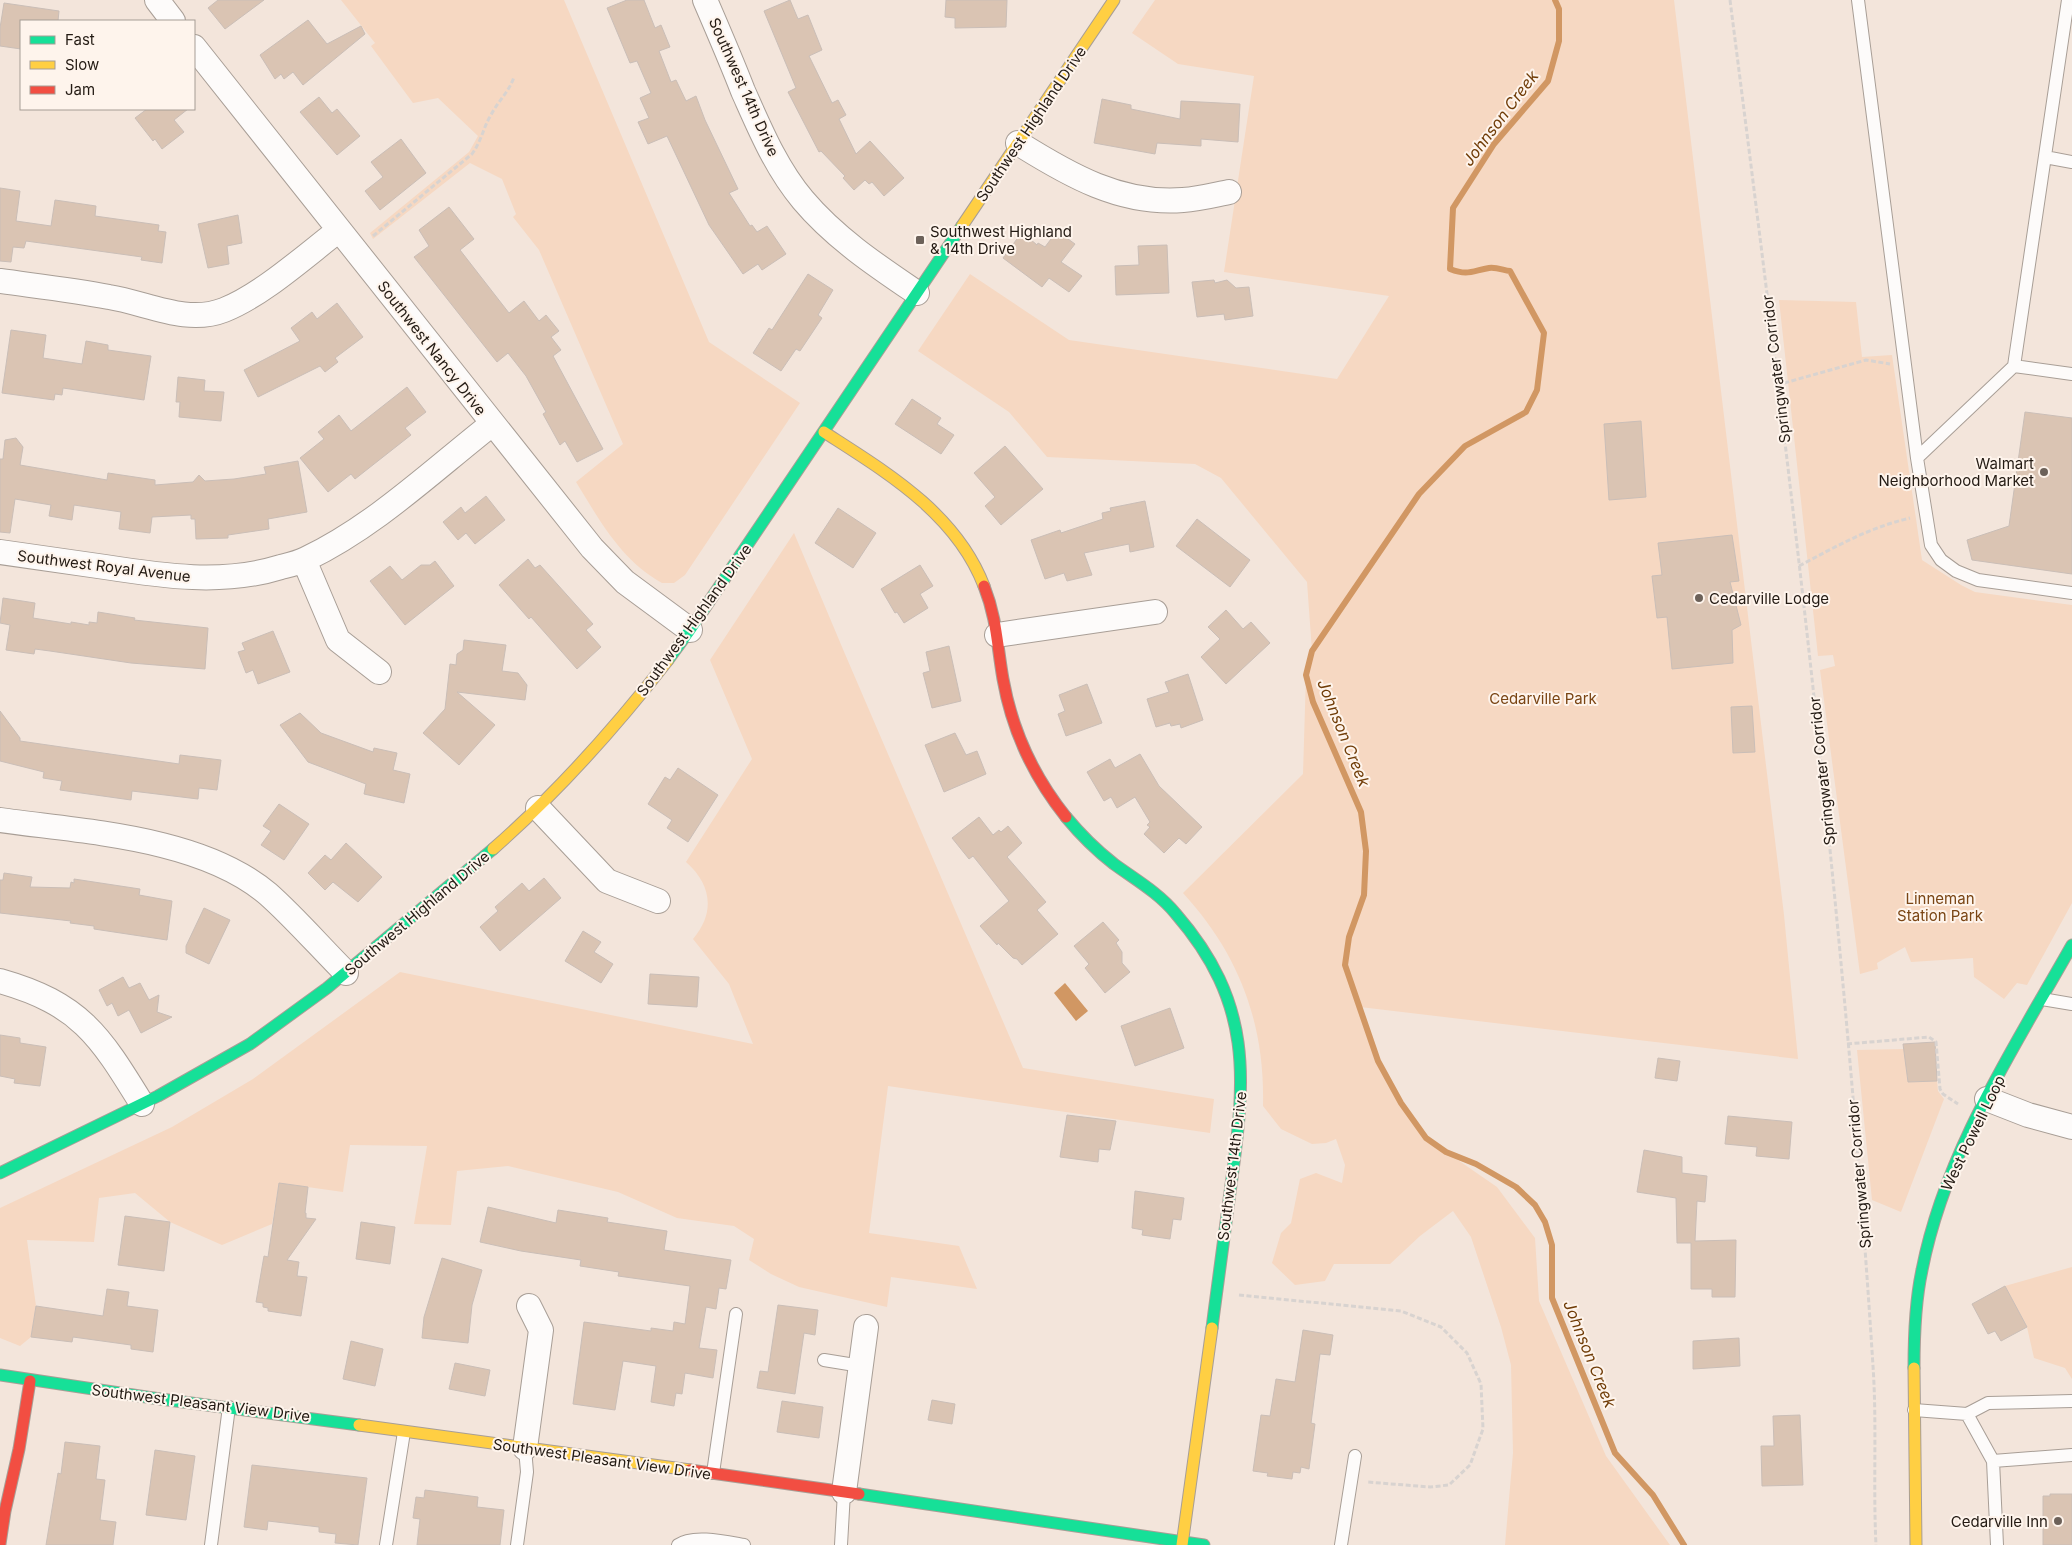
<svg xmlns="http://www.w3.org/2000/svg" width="2072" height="1545" font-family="Inter,sans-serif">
	<rect width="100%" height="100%" fill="#f3e5db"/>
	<path fill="#f6d8c2" d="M341,0H564L709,342L800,403L685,575L674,583H662C621,560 600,521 576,482L623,444L539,250L513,217L516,214L502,179L470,163L373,239L370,233L469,152L478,136L438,98L413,103L371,46L375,43Z
		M1155,0H1674L1784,915L1798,1059L1360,1007L1378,1061L1401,1103L1426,1138L1497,1187L1535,1238L1539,1301L1606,1456L1670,1545H1505L1513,1453L1511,1365L1501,1327L1471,1237L1453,1211L1420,1236L1390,1264H1334L1325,1281L1295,1285L1272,1263L1281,1233L1291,1223L1300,1179L1316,1173L1342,1183L1345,1165L1336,1139L1326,1143L1312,1144L1281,1129L1263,1106C1265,1023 1239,954 1183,893L1303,774L1306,675L1312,651L1307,582L1221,478L1195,464L1047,457L1009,412L918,351L970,274L1069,340L1337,379L1389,296L1224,272L1254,76L1178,64L1132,33Z
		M1779,300L1856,302L1862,357L1892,355L1922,560L1961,585L1975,592L2072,605V903L2027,985L2017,983L2004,999L1974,977L1973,958L1911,962L1905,947L1877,963L1878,969L1860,974L1820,670L1835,666L1833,655L1818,656Z
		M794,533L845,654L1023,1068L1214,1099L1210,1133L888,1086L869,1233L959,1246L977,1289L891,1277L887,1307L799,1287L771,1274L749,1260L754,1239L734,1226L677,1218L618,1192L508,1166L457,1171L451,1225L414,1224L427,1146L350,1145L343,1192L279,1183L272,1224L222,1245L170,1222L135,1193L99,1198L94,1242L27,1240L36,1306L31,1337L20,1346L0,1338V1208L172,1127L253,1079L400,972L753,1044L729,984L693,939C716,912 711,884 686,862L752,759L710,660Z
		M1904,1049L1908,1082L1937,1081L1938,1091L1944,1099L1901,1212L1872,1200L1857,1050Z
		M2072,1267V1379L2065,1368L2034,1358L2027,1327L2005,1286Z"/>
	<path fill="#d19763" d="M1065,983L1088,1011L1076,1021L1054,993Z"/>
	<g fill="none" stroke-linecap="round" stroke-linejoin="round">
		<path stroke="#d19763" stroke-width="6" d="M1555,0L1559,9V41L1548,81L1494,144L1453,208L1450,269C1468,276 1472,271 1489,268C1496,267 1503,270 1510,271L1544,333L1537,390L1526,412L1465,446L1419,494L1312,651L1306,675L1313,702L1361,812L1366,851L1364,895L1349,937L1345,965L1378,1061L1401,1103L1426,1138L1446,1152L1476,1164L1516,1187L1535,1205L1545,1222L1552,1245V1298L1615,1453L1653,1495L1684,1545"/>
	</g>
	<path fill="#dac4b3" stroke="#cabeb7" d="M218,0H264L225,29L208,8Z
		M627,0H644L655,28L661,25L670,47L659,51L671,82L676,80L686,101L696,96L705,120L738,189L729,193L750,226L752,225L757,232L767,226L786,254L762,270L758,264L743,274L709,225L667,136L648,144L638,122L649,118L640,98L651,93L637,61L630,63L607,8Z
		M790,0L798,19L808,15L822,50L809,56L832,103L838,100L846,115L839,119L856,154L870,141L904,178L884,196L872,182L869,184L865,180L854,190L843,178L845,176L821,151L819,152L788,92L796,88L764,11Z
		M946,0H1007L1006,27L955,28V18L945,17Z
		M4,3L59,11L58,21H21V49L0,46V28Z
		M308,20L327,44L361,26L365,34L303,85L293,72L284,79L281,74L275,79L260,55Z
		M319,97L332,113L337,109L360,136L337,155L300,112Z
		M1102,99L1131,105V109L1180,119L1181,101L1240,104L1238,142L1201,139V146L1157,143L1155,154L1094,143Z
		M147,109H188L174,120L184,132L162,149L155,139L153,141L135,118Z
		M401,139L426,173L380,210L365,191L383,177L371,162Z
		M0,188L20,191L16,221L51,226L55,200L96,206L95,216L159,225L158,231L166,232L162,263L141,260L142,257L26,241L24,248L13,247L11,262L0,261Z
		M449,207L474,239L460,250L509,313L524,301L539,321L546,315L559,331L551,337L561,350L553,356L603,449L577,462L565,441L560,445L543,414L546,412L526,376L508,353L497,362L414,257L429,246L419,230Z
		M238,215L242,243L227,246L229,264L208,268L198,224Z
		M1057,231L1075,244L1061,262L1082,276L1069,292L1049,278L1042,287L1003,258L1022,232L1037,245L1038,243L1045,247Z
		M1167,245L1169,293L1116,295L1115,266L1139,265L1138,246Z
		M808,274L833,290L818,315L822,318L800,351L796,349L781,371L753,353L769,328L772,330Z
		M1214,280L1215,283L1227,280L1236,288L1249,287L1253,316L1225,320L1224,314L1197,317L1192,282Z
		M337,303L363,337L335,358L338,362L325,372L320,366L258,397L244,370L300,341L291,328L312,312L317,319Z
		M11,330L46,335L43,358L82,364L86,341L108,345V350L151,356L144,400L63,388L62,395L55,394L54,400L2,393Z
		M178,377L205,380L204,391L224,392L221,421L179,417L180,402H176Z
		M407,387L426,412L405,428L411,435L355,479L351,474L328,492L300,458L324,439L318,432L339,415L351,431Z
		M912,399L941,418L937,424L954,435L941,454L895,424Z
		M2025,412L2072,418V574L1972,560L1967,540L2009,526Z
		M1641,421L1646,497L1609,500L1604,424Z
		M16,438L23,447L20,465L107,480L108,473L155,480V485L193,482L199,475L205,481L234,479L266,474L264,467L298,461L307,512L268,519L269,529L228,535V538L196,539L195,519H191V515L152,517L150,533L119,529L121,512L74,505L72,520L49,516L51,505L15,499L10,533L0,532V459H3L5,440Z
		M1005,446L1043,489L1001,525L985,506L995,497L974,473Z
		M486,496L505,520L475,544L466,533L458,540L443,522L461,507L465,513Z
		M1145,501L1154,547L1130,552L1129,544L1084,553L1092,575L1067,581L1064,573L1045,579L1031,540L1060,530L1061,533L1103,519L1102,513L1111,511L1110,508Z
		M838,508L876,533L853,568L815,543Z
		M1197,519L1250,560L1230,587L1176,546Z
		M1732,535L1739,581L1730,582L1741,625L1732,630L1733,663L1672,669L1667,617L1657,618L1652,576L1662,575L1658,543Z
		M528,559L535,568L540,565L593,624L586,630L601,647L577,669L531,617L529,619L499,585Z
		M435,561L454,586L405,625L370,581L390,566L402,580L421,565H430Z
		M920,565L933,586L920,594L928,608L904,623L897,612L895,613L881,589Z
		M3,598L35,603L33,618L71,624V622L89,625V622L97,623L98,612L135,618L134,620L208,628L205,669L131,663L50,651L35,649L34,654L6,650L10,625L0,623Z
		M1226,610L1243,629L1251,622L1270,643L1226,684L1201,657L1220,639L1208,627Z
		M273,631L290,672L258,684L253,670L246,673L238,652L245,650L242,643Z
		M464,640L506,645L502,671L518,673L527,685L525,700L457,692L495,725L459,765L423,733L445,709L450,664L456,665L457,654L463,650Z
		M949,646L961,701L932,708L923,673L930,671L926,652Z
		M1188,674L1203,720L1181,728L1180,724L1171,726L1170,723L1156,727L1147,699L1169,692L1165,682Z
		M1087,684L1102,723L1066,736L1058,714L1065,711L1059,695Z
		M1752,706L1755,752L1733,753L1731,707Z
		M0,711L20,738V741L179,764L180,755L221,760L217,790L199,788L198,799L132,791L131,800L60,790L62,781L43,778L44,772L0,761Z
		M300,713L321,733L373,752L374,748L397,753L393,770L410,774L404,803L364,794L366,784L308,762L280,725Z
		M955,733L966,755L977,751L986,774L944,792L925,745Z
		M1140,754L1159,786L1202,827L1186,844L1179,838L1164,853L1144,834L1150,827L1147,825L1150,822L1135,797L1117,808L1111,797L1104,801L1087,772L1110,759L1115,768Z
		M678,768L718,795L688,842L667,828L672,820L648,804L665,777L670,780Z
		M279,804L309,824L284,860L261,845L271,831L263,826Z
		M979,817L993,835L999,830L1001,832L1008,826L1022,843L1007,857L1046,902L1037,910L1058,934L1022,965L1017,959L1013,958L998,943L997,945L980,926L1009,901L973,856L969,859L952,838Z
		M346,843L382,877L358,902L333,882L325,890L308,873L325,855L331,860Z
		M4,873L32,877L30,887L70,888L71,882L74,883V879L140,889L139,895L172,901L167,940L94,929V926L70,923L71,921L0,913V880H3Z
		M544,878L561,898L500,951L480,927L498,911L495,907L522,883L529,891Z
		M204,908L230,920L209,964L186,953V946Z
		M1103,922L1119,940L1116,943L1122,952V963L1130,972L1105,993L1085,968L1089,964L1074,946Z
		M583,931L601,942L594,952L613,964L601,983L565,961Z
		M650,974L699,977L697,1007L648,1004Z
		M123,977L129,988L140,983L149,1000L159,995L157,1012L172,1017L141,1033L129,1010L118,1016L112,1003L107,1006L99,990Z
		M1170,1008L1184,1048L1135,1066L1121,1026Z
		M0,1035L20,1038V1043L46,1047L40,1086L14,1083L15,1079L0,1076Z
		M1935,1042L1937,1081L1908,1082L1903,1044Z
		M1658,1058L1680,1061L1677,1081L1655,1078Z
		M1067,1115L1116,1121L1110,1150L1099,1149L1098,1162L1060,1157Z
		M1728,1116L1792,1122L1789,1159L1756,1156L1757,1147L1725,1144Z
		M1644,1150L1682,1157V1173L1707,1176L1705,1202L1697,1201L1695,1241L1736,1240L1735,1297H1712V1289H1691V1243H1677L1676,1198L1637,1192Z
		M279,1183L308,1187L305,1213H306V1218L316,1219L287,1260L299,1262L297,1276L307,1277L301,1316L268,1311V1308L263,1307V1303L256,1302L264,1256L268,1257Z
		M1135,1191L1184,1198L1181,1220L1173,1219L1170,1239L1142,1235L1143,1230L1132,1228Z
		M488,1207L556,1223L558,1210L608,1218L607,1222L667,1231L664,1250L731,1260L726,1289L719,1288L716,1309L706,1307L699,1348L717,1350L713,1378L685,1373L682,1394L676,1393L674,1406L651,1402L656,1366L623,1361L615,1410L573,1404L584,1322L651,1331V1328L673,1331L674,1322L685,1324L690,1286L618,1276L619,1272L580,1266L581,1260L521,1251L480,1242Z
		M125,1216L170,1222L164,1271L118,1265Z
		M361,1222L395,1227L390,1264L356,1259Z
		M442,1258L482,1270L472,1305L468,1343L422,1338L424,1317Z
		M2005,1286L2027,1327L2001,1341L1995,1331L1988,1334L1972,1304Z
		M107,1289L129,1292L127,1306L158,1310L153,1352L131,1349V1345L73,1337L72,1342L31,1337L36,1306L103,1316Z
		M778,1305L818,1310L815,1335L804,1333L795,1394L757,1388L760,1371L768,1372Z
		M1303,1330L1333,1335L1330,1355L1320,1354L1311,1423L1315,1424L1309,1469L1301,1467L1300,1473L1293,1472L1292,1479L1267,1476L1268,1473L1253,1471L1261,1415L1270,1416L1276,1379L1295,1382Z
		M1739,1338L1740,1366L1693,1369V1341Z
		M351,1341L383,1349L375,1386L343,1379Z
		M455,1363L490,1370L485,1396L449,1389Z
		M932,1400L955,1404L952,1424L928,1420Z
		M782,1401L823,1407L819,1438L777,1432Z
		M1800,1415L1803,1485L1762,1486L1761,1446H1774L1773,1416Z
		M65,1442L100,1446L96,1479L105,1480L100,1520L116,1522L113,1545H46L58,1473L61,1474Z
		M155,1450L195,1456L186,1520L146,1515Z
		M252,1465L367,1478L358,1545L335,1543L336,1534L319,1532V1527L268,1521L267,1530L244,1527Z
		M425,1490L478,1497L477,1507L504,1510L500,1545H417L420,1519L413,1518L416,1497L424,1498Z
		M2050,1494H2072V1545H2043V1496H2050Z"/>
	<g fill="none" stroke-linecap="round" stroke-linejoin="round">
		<g stroke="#a89e96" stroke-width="14">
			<path id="lane" d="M1858,0L1917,458L1931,545L1941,560L1956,571L1978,580L2072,593
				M2068,0L2014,366L2072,374
				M2045,157L2072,162
				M1917,458L2014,366
				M2042,999L2072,1004
				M824,1360L861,1366
				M1914,1410L1967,1414L1988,1403L2072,1401
				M1967,1414L1993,1461L1997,1545
				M1993,1461L2072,1455
				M713,1473L736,1314
				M211,1545L229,1407
				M386,1545L404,1432
				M517,1545L527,1472L525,1448
				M678,1545C693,1534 727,1542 744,1545
				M841,1545L844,1492
				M1341,1545L1355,1456"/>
		</g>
		<g stroke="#a89e96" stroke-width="26">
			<path id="street" d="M157,0L173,21
				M705,0C718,30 731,60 743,91C760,129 776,168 803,200C835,238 877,266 917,293
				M194,47L592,548L625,582L690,630
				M1018,143C1069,175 1121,205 1183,200C1199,199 1214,195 1229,192
				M0,281C36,286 73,290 109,297C147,303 186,325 224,310C262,295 305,256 339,230
				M0,552C35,557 70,562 105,567C163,576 223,585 281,567C289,565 298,563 306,559C375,526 432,471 492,424
				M304,560L338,640L379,672
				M997,635L1155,612
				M538,808L607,881L658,901
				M0,820C84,832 201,837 268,894C295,918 320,947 346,973
				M0,981C81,1004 100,1036 142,1104
				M1987,1099L2028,1115L2072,1127
				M525,1448L541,1330L529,1306
				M844,1492L866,1327"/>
		</g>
		<g stroke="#a89e96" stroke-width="13">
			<path id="fast" d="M668,660L690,630L962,226
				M1066,817C1080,834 1096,850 1114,864C1136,880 1159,893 1176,914C1253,1003 1246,1077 1231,1185C1225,1232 1218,1280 1212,1328
				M0,1173L158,1096L250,1044L327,988L493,849
				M1914,1368C1914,1336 1915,1302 1922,1270C1945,1152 2014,1048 2072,945
				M0,1375L153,1398L359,1425
				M859,1494L1204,1545"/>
		</g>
		<g stroke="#a89e96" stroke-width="13">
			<path id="slow" d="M962,226L1114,0
				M824,432C886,472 956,513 984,586
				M493,849C558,792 615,728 668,660
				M1914,1368L1916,1545
				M359,1425L690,1470
				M1182,1545L1212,1328"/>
		</g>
		<g stroke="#a89e96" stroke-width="13">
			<path id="jam" d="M984,586C997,619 997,645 1003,679C1012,730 1034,777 1066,817
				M690,1470L859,1494
				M0,1544L5,1511L19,1449L30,1381"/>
		</g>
		<path stroke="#d8d3d0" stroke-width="3" stroke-dasharray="5 2.5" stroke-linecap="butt" d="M1730,0C1788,454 1844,909 1873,1366C1877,1425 1873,1485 1876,1545
			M373,236L472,154C482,140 483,128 491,115C498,101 509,92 514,77
			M1777,385L1866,360L1890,364
			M1799,566C1837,546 1868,528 1910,518
			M1847,1044L1929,1037L1936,1042L1940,1089L1943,1094L1958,1104
			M1239,1295L1401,1311L1441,1327L1467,1353L1481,1384L1483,1429L1470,1465L1449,1485L1430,1487L1367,1482"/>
		<use href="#lane" stroke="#fdfbfa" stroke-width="12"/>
		<use href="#street" stroke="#fdfbfa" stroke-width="24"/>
		<use href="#fast" stroke="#16e098" stroke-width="11"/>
		<use href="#slow" stroke="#ffcf43" stroke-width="11"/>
		<use href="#jam" stroke="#f24e42" stroke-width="11"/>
	</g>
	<g fill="#6c6159" stroke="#fef4ec" stroke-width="2">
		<rect x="915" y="235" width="10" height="10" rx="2.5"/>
		<circle cx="2044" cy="472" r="5"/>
		<circle cx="1699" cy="598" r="5"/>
		<circle cx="2058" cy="1521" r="5"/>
	</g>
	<g text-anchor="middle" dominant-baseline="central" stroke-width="4" stroke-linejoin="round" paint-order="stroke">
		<g font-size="15" fill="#231a13" stroke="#fef4ec">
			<text transform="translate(744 87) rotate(66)">Southwest 14th Drive</text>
			<text transform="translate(1031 124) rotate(-56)">Southwest Highland Drive</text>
			<text transform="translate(432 348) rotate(52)">Southwest Nancy Drive</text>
			<text transform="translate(1776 369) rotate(-97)">Springwater Corridor</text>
			<text transform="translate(104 566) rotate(7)">Southwest Royal Avenue</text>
			<text transform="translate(694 620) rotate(-54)">Southwest Highland Drive</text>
			<text transform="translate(1822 771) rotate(-96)">Springwater Corridor</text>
			<text transform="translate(417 913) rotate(-40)">Southwest Highland Drive</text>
			<text transform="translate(1973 1133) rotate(-64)">West Powell Loop</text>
			<text transform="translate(1232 1166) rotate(-83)">Southwest 14th Drive</text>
			<text transform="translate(1859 1174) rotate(-95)">Springwater Corridor</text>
			<text transform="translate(201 1403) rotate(7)">Southwest Pleasant View Drive</text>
			<text transform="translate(602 1459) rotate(8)">Southwest Pleasant View Drive</text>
		</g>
		<g font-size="15" fill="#231a13" stroke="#fef4ec" text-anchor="start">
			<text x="930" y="231">Southwest Highland<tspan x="930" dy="17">&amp; 14th Drive</tspan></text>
			<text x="2034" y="463" text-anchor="end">Walmart<tspan x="2034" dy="17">Neighborhood Market</tspan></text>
			<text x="1709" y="598">Cedarville Lodge</text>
			<text x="2048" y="1521" text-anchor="end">Cedarville Inn</text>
		</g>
		<g font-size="15" fill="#7a4514" stroke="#fef4ec">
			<text x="1543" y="698">Cedarville Park</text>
			<text x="1940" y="898">Linneman<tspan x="1940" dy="17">Station Park</tspan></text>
		</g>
		<g font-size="16" font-style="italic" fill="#703c07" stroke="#fef4ec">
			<text transform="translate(1500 118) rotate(-53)">Johnson Creek</text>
			<text transform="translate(1344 733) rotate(68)">Johnson Creek</text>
			<text transform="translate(1590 1354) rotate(68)">Johnson Creek</text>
		</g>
	</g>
	<rect x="20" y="20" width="175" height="90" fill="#fef4ec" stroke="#a69d95"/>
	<rect x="30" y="36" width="25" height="8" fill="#16e098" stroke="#a69d95"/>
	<text x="65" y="45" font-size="15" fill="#231a13">Fast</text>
	<rect x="30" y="61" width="25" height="8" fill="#ffcf43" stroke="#a69d95"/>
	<text x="65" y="70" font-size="15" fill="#231a13">Slow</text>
	<rect x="30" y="86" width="25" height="8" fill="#f24e42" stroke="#a69d95"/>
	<text x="65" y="95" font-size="15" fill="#231a13">Jam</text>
</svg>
